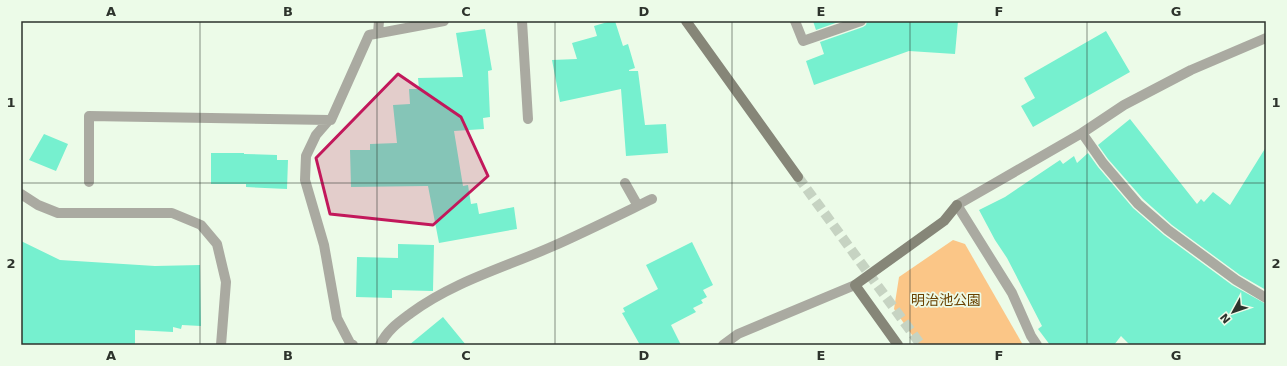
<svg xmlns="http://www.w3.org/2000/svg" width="1287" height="366" font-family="'DejaVu Sans','Noto Sans JP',sans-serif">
	<rect width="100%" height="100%" fill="#ecfbe8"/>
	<path fill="#fbc687" d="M953,240L965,244L1023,345H919L894,309L899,277Z"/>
	<path fill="#76f0cf" d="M611,21H615L623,46L628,44L635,68L629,70V71H638L645,125L666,124L668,153L626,156L621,89L560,102L552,60L577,59L572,43L597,36L594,26Z
		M813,21H841L816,30Z
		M867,21H958L955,54L909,51L814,85L806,61L824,54L820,42L863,27L866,25Z
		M485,29L492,70L488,71L490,117L483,118L484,129L454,131L463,186L468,185L471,204L477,203L479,214L514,207L517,229L439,243L428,186L351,187L350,150H370V144L397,143L393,105L410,104L409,89H419L418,78L463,77L456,33Z
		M1106,31L1130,72L1033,127L1021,106L1035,98L1024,78Z
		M1130,119L1197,204L1201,199L1204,202L1213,192L1230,205L1266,147V290L1240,275L1172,225L1143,199L1108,159L1098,145Z
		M44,134L68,144L56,171L29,160Z
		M211,153H244V154L277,155V160H288L287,189L246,187V184H211Z
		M1088,153L1098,167L1133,208L1164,235L1232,285L1266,304V345H1130L1121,336L1114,345H1050L1038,329L1042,326L1007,258L995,240L979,210L1005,197L1060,160L1063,164L1074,156L1077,163Z
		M21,241L60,260L155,266L200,265L201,326L182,325L181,329L173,327V332L135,330V345H21Z
		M692,242L713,285L703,290L707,297L701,300L703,303L693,308L696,312L671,325L681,345H640L622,313L625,312L623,308L658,289L646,265Z
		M398,244L434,245L433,291L392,290V298L356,297L357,257L398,258Z
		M443,317L466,345H409Z"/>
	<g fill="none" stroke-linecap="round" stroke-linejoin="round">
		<path stroke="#c6d3c2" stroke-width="10" stroke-dasharray="10 5" stroke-linecap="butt" d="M798,177L921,345"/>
		<path stroke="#aaaaa1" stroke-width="10" d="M522,21L528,119
			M795,21L803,41L861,21
			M21,194L38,205L58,213H172L201,225L217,244L226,282L221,345"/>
		<path stroke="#aaaaa1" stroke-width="10" d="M378,33L379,21
			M1082,133L1103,163L1138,204L1168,230L1236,280L1266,298
			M89,182V116L329,120
			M625,183L638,206
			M353,345L350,343L337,318L324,245L305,180L306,156L316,135L329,120H331L369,35L444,21
			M380,345C387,330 399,322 411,313C453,282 503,268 551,247C585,232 619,215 652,199
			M723,345L738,334L855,285
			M1037,345L1031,336L1012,293L957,205L1082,133L1124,105L1191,70L1266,38"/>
		<path stroke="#868678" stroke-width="10" d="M686,21L798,177
			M898,345L855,285L944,221L957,205"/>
	</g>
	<path fill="#c2185b" fill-opacity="0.2" stroke="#c2185b" stroke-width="3" stroke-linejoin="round" d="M398,74L461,117L488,176L433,225L330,214L316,158Z"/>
	<path fill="none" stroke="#2d332c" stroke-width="1" stroke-opacity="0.55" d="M200,21V345M377,21V345M555,21V345M732,21V345M910,21V345M1087,21V345M21,183H1266"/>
	<g text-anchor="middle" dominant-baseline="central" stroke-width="3.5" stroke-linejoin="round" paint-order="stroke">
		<g font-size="14" fill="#6a4100" stroke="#ecfbe8">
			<text x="946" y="300">明治池公園</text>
		</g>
	</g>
	<rect width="1287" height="366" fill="none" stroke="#ecfbe8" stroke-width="44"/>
	<g transform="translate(1233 312) rotate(230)" stroke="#ecfbe8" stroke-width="3" paint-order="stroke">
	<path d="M0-3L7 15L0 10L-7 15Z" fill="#2d332c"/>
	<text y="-6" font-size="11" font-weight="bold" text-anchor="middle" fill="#2d332c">N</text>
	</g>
	<rect x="22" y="22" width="1243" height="322" fill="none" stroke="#2d332c" stroke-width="1.5"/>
	<g font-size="13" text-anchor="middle" font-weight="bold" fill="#2d332c">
		<text x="111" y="16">A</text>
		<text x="288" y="16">B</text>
		<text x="466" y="16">C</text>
		<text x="644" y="16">D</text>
		<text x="821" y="16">E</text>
		<text x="999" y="16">F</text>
		<text x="1176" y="16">G</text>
		<text x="11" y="107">1</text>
		<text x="1276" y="107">1</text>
		<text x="11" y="268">2</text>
		<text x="1276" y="268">2</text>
		<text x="111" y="360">A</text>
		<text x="288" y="360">B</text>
		<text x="466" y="360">C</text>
		<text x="644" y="360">D</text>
		<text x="821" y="360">E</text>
		<text x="999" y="360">F</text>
		<text x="1176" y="360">G</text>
	</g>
</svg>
